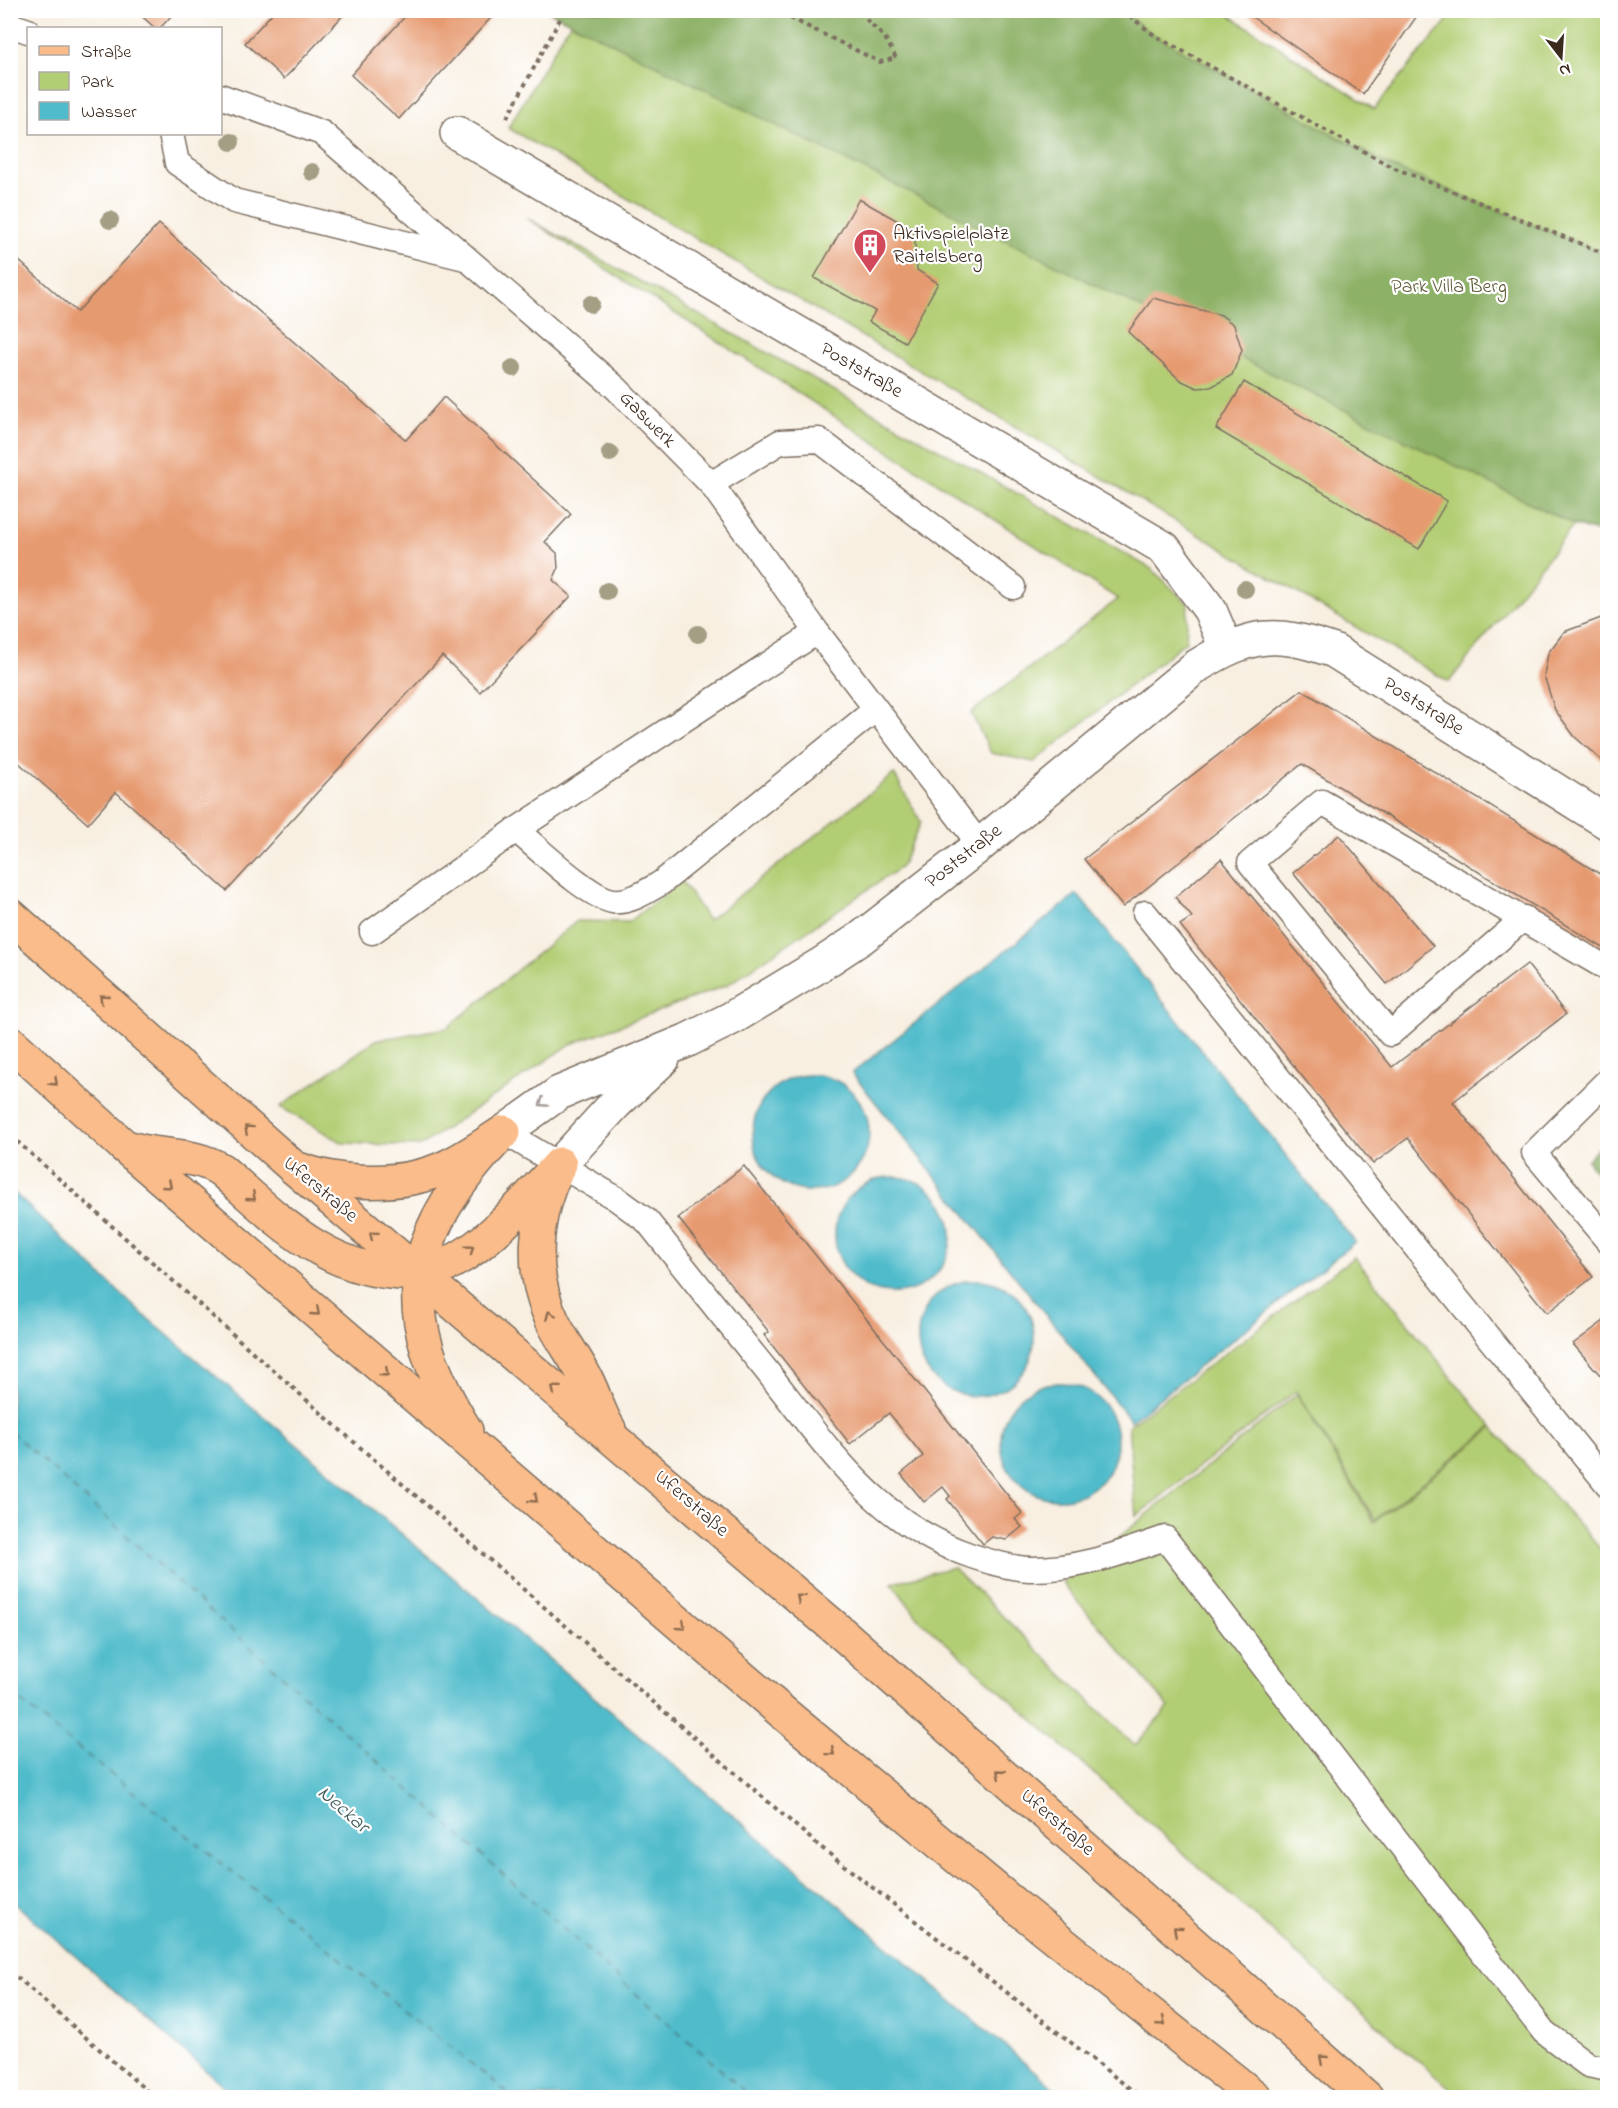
<svg xmlns="http://www.w3.org/2000/svg" width="1618" height="2108" font-family="'Indie Flower',sans-serif">
	<rect width="100%" height="100%" fill="#fff"/>
	<filter id="ink" filterUnits="userSpaceOnUse"><feTurbulence type="fractalNoise" baseFrequency=".0167" numOctaves="2"/><feDisplacementMap in="SourceGraphic" scale="12" xChannelSelector="R" yChannelSelector="G"/><feConvolveMatrix kernelMatrix="1 2 1 2 8 2 1 2 1" color-interpolation-filters="sRGB"/></filter>
	<filter id="wash" filterUnits="userSpaceOnUse"><feTurbulence type="fractalNoise" baseFrequency=".008" numOctaves="4" result="noise"/><feDisplacementMap in="SourceGraphic" scale="24" xChannelSelector="R" yChannelSelector="G"/><feGaussianBlur stdDeviation="1.35" result="paint"/><feColorMatrix in="noise" values="0 0 0 0 0 0 0 0 0 0 0 0 0 0 0 0 0 1.4 0 .05"/><feComposite in="paint" operator="in"/></filter>
	<g filter="url(#wash)">
		<rect width="100%" height="100%" fill="#f8efe1"/>
		<path fill="#b2ce74" stroke="#767c49" stroke-width="1.5" d="M577,11H1223L1374,109L1455,11H1607V535L1574,525L1449,682L508,128Z
			M527,218L1152,569L1188,604L1186,641L1034,762L991,753L971,713L1118,599Z
			M894,774L921,822L901,867L727,985L571,1044L420,1146L343,1143L280,1107L376,1040L447,1028L577,921L628,922L682,881L708,920Z
			M1354,1257L1492,1427L1375,1520L1296,1391L1136,1516L1128,1426Z
			M1297,1394L1374,1522L1493,1428L1607,1556V2097H1459L919,1619L892,1583L953,1567L1135,1746L1169,1707L1062,1583Z"/>
		<path fill="#8db166" stroke="#646e42" stroke-width="1.5" d="M548,11H1122L1154,35L1390,166L1607,255V535L1574,525Z
			M1607,1138V1187L1587,1160Z"/>
		<path fill="#4fbbcb" stroke="#457274" stroke-width="1.5" d="M1077,894L1355,1242L1131,1421L852,1073Z
			M753 1133a58 58 0 1 1 116 0a58 58 0 1 1-116 0Z
			M835 1235a58 58 0 1 1 116 0a58 58 0 1 1-116 0Z
			M11,1190L138,1310L1065,2097H236L11,1900Z
			M918 1338a58 58 0 1 1 116 0a58 58 0 1 1-116 0Z
			M1001 1441a58 58 0 1 1 116 0a58 58 0 1 1-116 0Z"/>
		<g fill="none" stroke-linecap="round" stroke-linejoin="round">
			<path stroke="#425d5b" stroke-width="1.5" stroke-dasharray="8 6" stroke-linecap="butt" d="M10,1431L752,2098
				M10,1693L514,2098"/>
		</g>
		<g id="blocks">
			<path fill="#e69a70" d="M135,10H177L160,28H155Z
				M275,10H348L284,79L245,43Z
				M411,10H498L399,119L351,75Z
				M1242,10H1421L1363,94Z
				M859,199L914,230L917,270L938,283L905,342L869,322L875,311L814,278Z
				M159,224L406,440L444,397L571,514L545,542L557,553L558,569L553,580L571,596L480,692L442,656L227,891L116,792L88,824L10,755V253L77,312Z
				M1153,298L1221,315L1234,325L1242,350L1232,375L1211,387L1197,388L1180,380L1128,332Z
				M1244,382L1447,501L1419,549L1216,429Z
				M1601,618H1608V766L1575,737L1555,710L1544,676L1548,653L1564,632Z
				M1302,690L1608,879V951L1302,764L1123,907L1084,859Z
				M1339,835L1433,946L1387,984L1293,873Z
				M1221,859L1392,1067L1527,964L1566,1014L1453,1102L1593,1277L1547,1313L1408,1138L1373,1164L1180,925L1192,917L1175,897Z
				M744,1166L1022,1513L1015,1519L1022,1527L1006,1540L992,1537L983,1544L947,1499L950,1496L943,1487L924,1502L901,1474L923,1456L889,1413L850,1444L764,1335L769,1332L678,1218Z
				M1608,1318V1384L1573,1344Z"/>
		</g>
	</g>
	<g filter="url(#ink)">
		<use href="#blocks" fill-opacity="0" stroke="#7d6f62" stroke-width="1.5"/>
		<g fill="none" stroke-linecap="round" stroke-linejoin="round">
			<g stroke="#7d6f62" stroke-width="27">
				<path id="lane" d="M10,25L28,31
					M220,96L322,133L616,388L711,484L817,632L980,845
					M171,134L177,163L234,201L465,258
					M711,484L780,442L819,440L1013,587
					M516,830L817,632
					M1145,913L1608,1485
					M1524,918L1390,1034L1250,863L1322,802L1608,969
					M372,932L516,830C537,847 589,898 613,901C630,903 647,891 661,883L876,709
					M1608,1080L1534,1153L1608,1241
					M504,1132L617,1199L647,1221C687,1271 726,1321 766,1370C826,1445 876,1524 972,1556C990,1562 1010,1568 1029,1569C1077,1570 1121,1553 1165,1538L1544,2032L1588,2065L1608,2069"/>
			</g>
			<g stroke="#7d6f62" stroke-width="36">
				<path id="street" d="M457,133L1164,548L1210,610L1226,648
					M504,1132L559,1093L686,1041L732,1018L820,965L861,938L980,845L1197,666C1251,633 1275,630 1334,651L1608,823
					M560,1164L615,1104L663,1059"/>
			</g>
			<g stroke="#7d6f62" stroke-width="36">
				<path id="primary" d="M124,1146L781,1711L1023,1912L1256,2098
					M559,1165C534,1215 528,1272 554,1324C563,1342 575,1357 584,1375C594,1392 598,1412 609,1429
					M293,1167L845,1636L1367,2098
					M466,1431C395,1316 403,1240 495,1141"/>
			</g>
			<g stroke="#7d6f62" stroke-width="36">
				<path id="highway" d="M10,915L293,1167C338,1185 403,1188 448,1166C467,1157 485,1144 504,1132
					M10,1042L124,1146C157,1159 191,1151 221,1170C272,1214 319,1265 390,1272C411,1275 432,1272 452,1262C494,1240 527,1198 560,1164"/>
			</g>
			<path stroke="#7d6f62" stroke-width="4" stroke-dasharray="4.5 4.5" stroke-linecap="butt" d="M774,10L880,62L896,58L885,38L857,10
				M1122,10L1154,35L1390,166L1608,255
				M507,118L565,10
				M10,1135L339,1429L818,1845L1142,2098
				M10,1971L155,2098"/>
			<use href="#lane" stroke="#fff" stroke-width="24"/>
			<use href="#street" stroke="#fff" stroke-width="33"/>
			<use href="#primary" stroke="#f9bc8a" stroke-width="33"/>
			<use href="#highway" stroke="#f9bc8a" stroke-width="33"/>
		</g>
		<g fill="#a49e84">
			<circle cx="231" cy="142" r="9"/>
			<circle cx="312" cy="172" r="9"/>
			<circle cx="110" cy="220" r="9"/>
			<circle cx="591" cy="304" r="9"/>
			<circle cx="513" cy="368" r="9"/>
			<circle cx="610" cy="453" r="9"/>
			<circle cx="1245" cy="589" r="9"/>
			<circle cx="607" cy="591" r="9"/>
			<circle cx="698" cy="634" r="9"/>
		</g>
		<defs><path id="oneway-chevron" d="M-2-3.5L2.5 0L-2 3.5" fill="none" stroke-width="1.6" stroke-linecap="round" stroke-linejoin="round" transform="scale(1.5)"/></defs>
		<g stroke="#906c4f">
			<use href="#oneway-chevron" transform="translate(103 998) rotate(-138)"/>
			<use href="#oneway-chevron" transform="translate(54 1082) rotate(43)"/>
			<use href="#oneway-chevron" transform="translate(248 1129) rotate(-138)"/>
			<use href="#oneway-chevron" transform="translate(168 1185) rotate(41)"/>
			<use href="#oneway-chevron" transform="translate(252 1197) rotate(41)"/>
			<use href="#oneway-chevron" transform="translate(373 1235) rotate(-140)"/>
			<use href="#oneway-chevron" transform="translate(470 1249) rotate(-37)"/>
			<use href="#oneway-chevron" transform="translate(316 1312) rotate(41)"/>
			<use href="#oneway-chevron" transform="translate(550 1315) rotate(-113)"/>
			<use href="#oneway-chevron" transform="translate(385 1373) rotate(41)"/>
			<use href="#oneway-chevron" transform="translate(555 1389) rotate(-140)"/>
			<use href="#oneway-chevron" transform="translate(534 1499) rotate(41)"/>
			<use href="#oneway-chevron" transform="translate(800 1598) rotate(-140)"/>
			<use href="#oneway-chevron" transform="translate(682 1626) rotate(41)"/>
			<use href="#oneway-chevron" transform="translate(831 1752) rotate(40)"/>
			<use href="#oneway-chevron" transform="translate(1000 1773) rotate(-139)"/>
			<use href="#oneway-chevron" transform="translate(1177 1930) rotate(-138)"/>
			<use href="#oneway-chevron" transform="translate(1162 2022) rotate(39)"/>
			<use href="#oneway-chevron" transform="translate(1323 2059) rotate(-139)"/>
		</g>
		<use stroke="#a79f9a" href="#oneway-chevron" transform="translate(543 1103) rotate(147)"/>
	</g>
	<defs>
		<g id="building-pin" transform="scale(1.725)"><path d="M0 17L-7.5 6A9.5 9.5 0 1 1 7.5 6Z" fill="#d1495b" stroke="#fff"/><path d="M-4-6H4V6H1V3H-1V6H-4ZM-2.5-4.3h1.7v1.8h-1.7ZM.8-4.3h1.7v1.8H.8ZM-2.5-1h1.7V.8h-1.7ZM.8-1h1.7V.8H.8Z" fill="#fff"/></g>
	</defs>
	<g fill-rule="evenodd">
		<use href="#building-pin" x="870" y="245"/>
	</g>
	<g text-anchor="middle" dominant-baseline="central" stroke-width="4.5" stroke-linejoin="round" paint-order="stroke">
		<g font-size="20" fill="#3b2a1e" stroke="#fff" text-anchor="start">
			<text x="893" y="234">Aktivspielplatz<tspan x="893" dy="23">Raitelsberg</tspan></text>
		</g>
		<g font-size="20" fill="#5f5b38" stroke="#fff">
			<text x="1449" y="287">Park Villa Berg</text>
		</g>
		<g font-size="20" fill="#3b2a1e" stroke="#fff">
			<text transform="translate(861 371) rotate(30)">Poststraße</text>
			<text transform="translate(647 420) rotate(45)">Gaswerk</text>
			<text transform="translate(1423 707) rotate(32)">Poststraße</text>
			<text transform="translate(964 857) rotate(-38)">Poststraße</text>
			<text transform="translate(320 1190) rotate(40)">Uferstraße</text>
			<text transform="translate(691 1504) rotate(41)">Uferstraße</text>
			<text transform="translate(1057 1823) rotate(41)">Uferstraße</text>
		</g>
		<g font-size="21" font-style="italic" fill="#425d5b" stroke="#fff">
			<text transform="translate(343 1810) rotate(41)">Neckar</text>
		</g>
	</g>
	<rect width="1618" height="2108" fill="none" stroke="#fff" stroke-width="36"/>
	<rect x="27" y="27" width="195" height="108" fill="#ffffff" stroke="#b1aaa5" stroke-width="1.5"/>
	<rect x="39" y="46" width="30" height="9" fill="#f9bc8a" stroke="#b1aaa5" stroke-width="1.5"/>
	<text x="81" y="57" font-size="18" fill="#3b2a1e">Straße</text>
	<rect x="39" y="72" width="30" height="18" fill="#b2ce74" stroke="#b1aaa5" stroke-width="1.5"/>
	<text x="81" y="87" font-size="18" fill="#3b2a1e">Park</text>
	<rect x="39" y="102" width="30" height="18" fill="#4fbbcb" stroke="#b1aaa5" stroke-width="1.5"/>
	<text x="81" y="117" font-size="18" fill="#3b2a1e">Wasser</text>
	<g transform="translate(1561 57) rotate(163)" stroke="#ffffff" stroke-width="4.5" paint-order="stroke">
	<path d="M0-4.5L10 22L0 15L-10 22Z" fill="#3b2a1e"/>
	<text y="-9" font-size="16" font-weight="bold" text-anchor="middle" fill="#3b2a1e">N</text>
	</g>
</svg>
